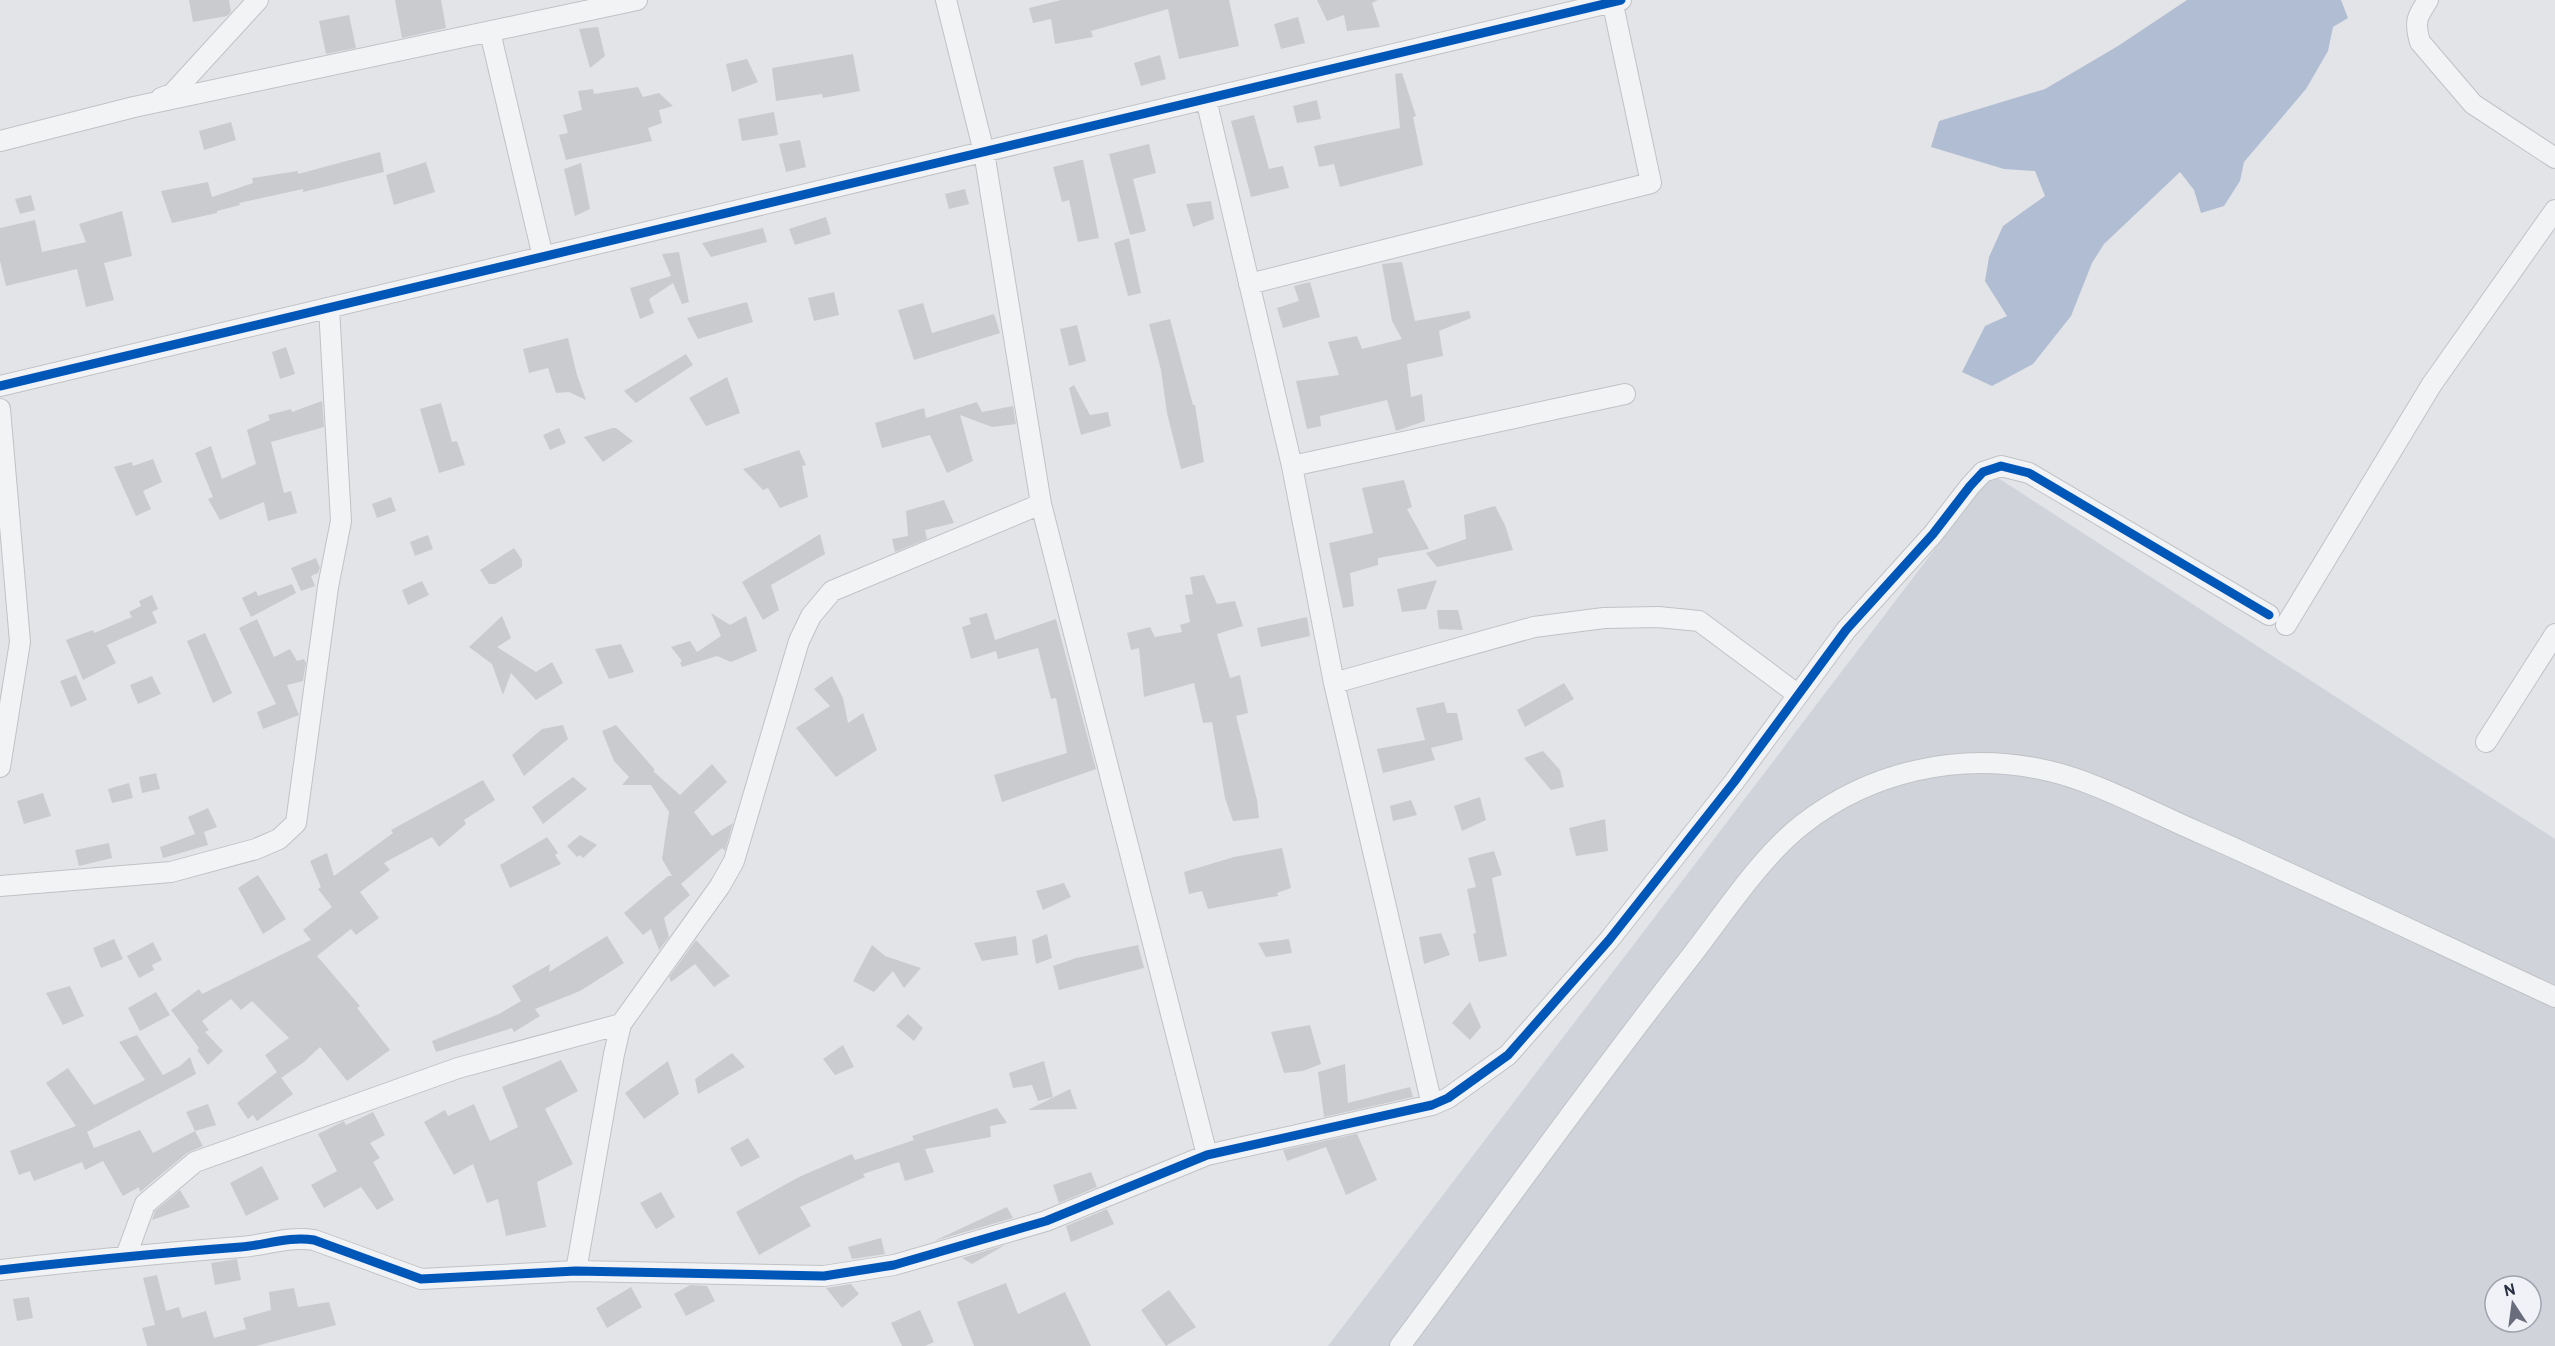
<svg xmlns="http://www.w3.org/2000/svg" width="2555" height="1346" font-family="Overpass,sans-serif">
	<rect width="100%" height="100%" fill="#e3e4e8"/>
	<path fill="#d1d3db" fill-rule="evenodd" d="M1992,474L2555,839V1346H1328ZM2495,1286H2531V1322H2495Z"/>
	<path fill="#b1bdd3" d="M2187,0H2341L2348,18L2333,27L2328,51L2306,89L2244,162L2240,181L2224,206L2201,213L2194,190L2180,172L2104,244L2092,263L2071,316L2033,364L1992,386L1962,372L1985,326L2007,316L1985,281L1989,257L2003,226L2045,196L2035,171L2004,169L1931,147L1939,121L2045,89L2118,46Z"/>
	<path fill="#c9cbcf" d="M189,0H229L231,12L227,16L193,22Z
		M395,0H441L446,28L402,38Z
		M1061,0H1229L1239,46L1179,59L1168,9L1091,31L1093,37L1055,44L1051,19L1033,23L1029,8Z
		M1317,0H1378L1372,3L1380,27L1347,31L1344,15L1327,21Z
		M349,15L356,48L326,54L319,21Z
		M1298,17L1305,43L1281,49L1274,24Z
		M598,27L605,56L590,68L579,29Z
		M853,54L860,91L823,98L822,94L776,101L772,68Z
		M1160,55L1166,79L1141,86L1134,63Z
		M747,59L758,82L732,92L726,64Z
		M1402,73L1416,116L1413,117L1423,165L1340,187L1334,164L1319,167L1314,146L1400,128L1395,74Z
		M638,87L643,97L659,93L673,106L659,110L662,123L648,128L652,141L566,160L559,135L568,133L563,115L582,110L578,91L593,89L594,94Z
		M1317,100L1321,119L1297,123L1293,106Z
		M774,112L778,135L742,141L738,119Z
		M1254,115L1269,169L1283,166L1289,188L1251,197L1231,121Z
		M231,122L236,140L204,150L199,131Z
		M800,140L806,167L786,172L779,144Z
		M1149,144L1156,173L1133,179L1146,231L1130,235L1109,154Z
		M380,152L384,172L303,192V189L239,203L240,205L217,211V213L172,223L161,191L208,182L212,197L253,183L252,178L298,171V174Z
		M1081,160H1083L1099,238L1078,242L1069,200L1062,202L1053,167Z
		M426,162L435,192L394,205L386,175Z
		M581,163L590,209L575,216L564,169Z
		M965,189L969,204L949,209L945,194Z
		M31,195L35,210L20,214L15,199Z
		M1211,201L1214,219L1193,227L1186,204Z
		M122,211L132,256L104,263L114,300L86,307L77,269L6,286L0,261V228L35,220L42,252L86,242L79,224Z
		M826,217L831,234L795,245L789,229Z
		M763,228L767,242L711,257L702,243Z
		M1129,238L1141,293L1128,296L1114,243Z
		M679,252L689,302L682,304L673,283L649,299L654,313L640,319L630,288L671,276L662,254Z
		M1402,262L1415,321L1469,311L1471,318L1439,331L1443,356L1407,364L1411,397L1422,394L1425,421L1396,431L1387,400L1320,416L1321,426L1307,429L1296,381L1339,375L1328,342L1357,336L1362,349L1402,339L1392,321L1382,264Z
		M1310,282L1320,317L1283,328L1277,308L1299,301L1294,286Z
		M834,292L839,315L814,321L808,298Z
		M747,302L753,322L698,339L687,318Z
		M923,303L932,333L994,314L1000,333L914,360L898,310Z
		M1170,319L1193,405H1195L1204,462L1181,469L1167,413L1161,370L1149,324Z
		M1077,325L1086,361L1069,366L1060,329Z
		M568,338L577,375L586,400L569,392L556,393L548,368L529,373L523,349Z
		M286,347L295,374L280,379L272,352Z
		M686,354L693,365L636,403L624,391Z
		M727,377L740,413L706,426L689,398Z
		M1074,385L1090,415L1108,412L1111,426L1081,435L1069,388Z
		M322,401L324,427L271,442L284,493L291,491L297,513L268,521L264,502L220,520L208,499L213,497L195,453L211,446L222,479L256,464L247,430L270,420L268,415L291,409L292,412Z
		M977,402L982,412L1013,406L1016,424L992,427L960,415L973,461L947,473L930,435L882,448L875,423L924,408L926,418Z
		M441,403L452,442L457,441L465,465L439,473L420,409Z
		M559,428L566,443L550,450L543,435Z
		M613,428H616L633,441L603,462L584,437Z
		M799,450L806,465L802,466L808,497L780,508L768,488L763,490L743,469Z
		M153,459L162,482L143,491L151,509L136,516L114,467L132,462L133,466Z
		M1404,480L1412,507L1407,509L1429,549L1378,558V565L1350,573L1354,606L1343,608L1329,543L1373,533L1362,488Z
		M391,497L396,511L377,518L372,504Z
		M944,500L954,523L925,530L927,539L895,552L892,539L908,536L906,511Z
		M1495,506L1505,525L1513,550L1437,567L1426,553L1466,539L1464,515Z
		M820,534L825,554L771,585L779,610L763,620L742,582Z
		M428,535L433,549L415,556L410,542Z
		M514,548L522,560V567L495,584H489L480,570Z
		M316,558L320,568L318,573L311,576L315,586L301,591L291,568Z
		M1204,575L1217,604L1235,601L1243,626L1217,634L1230,678L1240,675L1248,713L1236,716L1257,800L1259,818L1233,821L1225,798L1212,722L1203,723L1194,683L1144,697L1139,648L1131,650L1127,633L1150,627L1155,637L1182,632L1180,625L1190,622L1185,595L1193,594L1190,577Z
		M1437,580L1426,609L1402,612L1397,589Z
		M422,581L429,595L408,605L402,590Z
		M292,584L296,593L251,617L242,598L256,591L258,596Z
		M152,595L158,609L152,612L157,623L107,645L116,663L83,680L66,640L93,630L94,633L132,617L129,612L141,606L139,601Z
		M1437,610H1458L1463,630L1439,629Z
		M711,613L730,625L746,616L757,651L731,662L717,656L682,667L680,663L682,661L671,647L690,641L697,652L721,636Z
		M987,613L995,640L1056,619L1096,769L1002,802L994,775L1067,753L1056,698L1051,699L1038,648L998,659L996,651L971,659L962,627L971,624L969,618Z
		M502,616L511,638L497,647L536,672L552,662L563,683L536,700L511,673L503,695L492,664L469,647Z
		M1307,617L1310,636L1261,647L1257,628Z
		M257,619L274,657L290,649L297,661L304,659L306,663L303,681L287,685L299,715L263,729L257,712L276,704L239,628Z
		M205,633L232,693L213,703L187,641Z
		M621,644L634,672L609,679L595,649Z
		M76,675L87,700L71,707L60,681Z
		M152,676L161,694L138,704L130,685Z
		M832,676L843,698L848,723L863,713L877,750L836,777L796,728L830,706L814,689Z
		M1564,683L1574,699L1525,727L1517,710Z
		M1444,702L1447,713H1457L1463,740L1431,748L1435,760L1383,773L1377,749L1425,740L1416,708Z
		M563,725L568,739L524,776L512,755L542,729Z
		M616,725L655,770L653,771L680,795L712,764L727,782L694,812L712,836L733,823L725,851L722,848L681,884L690,895L664,918L669,937L659,950L651,929L643,935L624,913L668,876H672L662,859L669,812L651,785H622L629,777L614,761L602,731Z
		M1543,751L1560,770L1564,787L1551,790L1524,758Z
		M156,773L160,789L142,793L139,777Z
		M573,777L587,789L543,824L532,807Z
		M483,780L495,800L464,820L466,824L439,847L432,837L384,863L390,870L360,892L379,918L356,935L351,929L317,956L360,1006L357,1008L390,1050L347,1081L320,1047L304,1062L281,1078L265,1055L289,1038L252,1001L241,1010L231,999L202,1021L209,1030L205,1032L223,1051L208,1065L197,1050L199,1048L171,1010L199,989L202,994L311,940L303,930L332,907L318,889L321,887L310,861L327,853L334,876L393,833L391,830Z
		M129,783L133,798L112,803L108,789Z
		M43,793L51,816L24,824L17,801Z
		M1480,797L1486,820L1462,831L1454,806Z
		M1411,800L1417,815L1393,821L1390,806Z
		M208,808L217,827L204,832L208,845L163,858L160,847L195,834L188,817Z
		M1605,819L1608,851L1576,856L1569,828Z
		M580,835L597,845L583,858L580,855L577,857L567,846Z
		M547,837L558,853L555,855L561,864L510,888L500,865Z
		M109,843L112,858L79,866L75,850Z
		M1282,848L1291,888L1277,893L1278,896L1208,909L1202,891L1189,894L1184,872L1234,857Z
		M1494,851L1502,875L1492,878L1507,956L1479,962L1473,934L1476,933L1467,889L1476,887L1468,858Z
		M258,875L286,919L263,934L238,888Z
		M1064,883L1071,897L1043,910L1036,891Z
		M1441,933L1450,955L1424,964L1419,937Z
		M1047,934L1052,958L1036,964L1032,940Z
		M607,936L624,963L580,991L535,1009L540,1016L514,1032L512,1028L436,1052L432,1041L499,1014L521,1001L512,986L550,964L549,972Z
		M1016,936L1018,955L982,961L974,943Z
		M114,939L123,959L101,968L93,948Z
		M1289,939L1292,953L1266,957L1258,943Z
		M696,940L730,976L714,987L695,964L671,982L669,977Z
		M153,942L162,960L152,965L154,970L139,978L127,956Z
		M872,945L885,956L921,968L904,988L893,971L874,992L853,981Z
		M1138,945L1144,968L1059,990L1053,966L1076,958Z
		M70,986L84,1016L63,1025L46,993Z
		M156,992L170,1015L140,1031L128,1008Z
		M1470,1002L1481,1027L1470,1040L1452,1023Z
		M908,1014L923,1028L914,1041L896,1026Z
		M1310,1025L1321,1064L1303,1071L1284,1073L1271,1032Z
		M137,1035L163,1075L180,1066L190,1057L196,1074L87,1132L94,1148L140,1130L153,1153L195,1131L203,1146L187,1153L140,1192L139,1187L123,1196L103,1161L85,1170L82,1162L34,1181L30,1171L19,1175L10,1151L76,1126L46,1083L68,1068L94,1105L145,1080L119,1042Z
		M843,1045L854,1067L835,1075L823,1059Z
		M732,1053L745,1067L698,1094L695,1079Z
		M561,1060L578,1091L545,1109L573,1164L537,1182L546,1227L506,1236L498,1199L487,1203L473,1164L454,1175L424,1122L445,1110L448,1116L474,1104L490,1141L518,1127L502,1087Z
		M668,1061L679,1094L644,1119L625,1093Z
		M1044,1061L1053,1097L1038,1101L1032,1085L1013,1088L1009,1073Z
		M1345,1064L1348,1103L1410,1087L1413,1097L1324,1117L1318,1072Z
		M277,1072L293,1094L257,1121L253,1115L248,1119L237,1103Z
		M1070,1089L1077,1109L1028,1110Z
		M208,1104L216,1125L195,1131L186,1112Z
		M997,1108L1007,1123L990,1126L991,1137L925,1149L934,1172L905,1181L899,1162L863,1174L865,1177L800,1207L811,1226L759,1255L736,1212L799,1177L852,1154L855,1160L914,1140L912,1136Z
		M373,1112L385,1135L370,1143L380,1158L373,1162L394,1200L377,1210L361,1187L324,1208L311,1185L337,1171L318,1134L344,1121L346,1125Z
		M1360,1133L1357,1134L1377,1180L1346,1195L1326,1147L1287,1161L1283,1150Z
		M748,1138L760,1157L741,1167L730,1148Z
		M262,1166L279,1199L246,1216L230,1183Z
		M1091,1172L1097,1187L1059,1203L1053,1185Z
		M180,1190L190,1207L152,1220L155,1211Z
		M661,1192L675,1217L656,1229L640,1203Z
		M1007,1207L1013,1218L934,1241Z
		M1107,1209L1114,1224L1071,1242L1066,1226Z
		M881,1238L885,1254L852,1259L848,1247Z
		M1005,1245L972,1264L962,1258Z
		M237,1259L241,1280L215,1285L211,1263Z
		M157,1275L166,1311L179,1307L182,1318L206,1311L214,1338L246,1329L243,1318L271,1310L269,1292L294,1288L298,1307L329,1302L336,1325L256,1346H147L142,1328L155,1325L143,1278Z
		M1006,1283L1018,1314L1065,1292L1091,1346H974L957,1302Z
		M851,1284L859,1294L842,1308L826,1288Z
		M690,1285L707,1286L715,1301L686,1316L674,1294Z
		M631,1287L642,1307L607,1328L596,1308Z
		M1169,1290L1196,1327L1166,1346L1141,1310Z
		M29,1297L33,1318L17,1321L13,1299Z
		M920,1310L934,1342L925,1346H902L891,1323Z"/>
	<g fill="none" stroke-linecap="round" stroke-linejoin="round">
		<g stroke="#c1c2c6" stroke-width="22">
			<path id="minor" d="M946,0L984,152L1041,504L1207,1155
				M2428,0C2417,17 2414,21 2420,42L2473,104L2555,158
				M490,32L543,257
				M161,98L172,94L258,0
				M1206,99L1292,466L1334,683L1432,1105
				M0,141L134,107L637,0
				M1249,284L1651,183L1612,0
				M0,386L1621,0
				M0,409L20,642L0,767
				M1292,466L1625,394
				M2286,625L2432,384L2555,210
				M1334,683L1534,627L1604,618L1658,617L1699,621L1797,694
				M2486,742L2555,634
				M0,886L171,872L256,849L279,839L296,823L328,587L341,521L329,308
				M126,1256L145,1204L195,1162L458,1068L621,1024
				M0,1270C80,1261 161,1253 241,1247C266,1245 289,1236 314,1240L421,1279L576,1271L824,1276L894,1265L1046,1221L1207,1155L1432,1105L1448,1098L1508,1055L1609,940L1734,782L1846,630L1933,534L1970,486L1983,472L2001,466L2029,473L2269,615
				M576,1271L614,1054L621,1024L720,886L734,861L799,641L811,616L832,591L1041,504
				M1400,1346C1496,1217 1589,1086 1688,960C1721,918 1761,856 1803,824C1870,772 1957,752 2040,769C2092,779 2149,811 2198,832C2318,885 2436,942 2555,997"/>
		</g>
		<use href="#minor" stroke="#f2f3f5" stroke-width="20"/>
		<g stroke="#f1f2f7" stroke-width="13">
			<path id="cycleway" d="M0,386L1621,0
				M0,1270C80,1261 161,1253 241,1247C266,1245 289,1236 314,1240L421,1279L576,1271L824,1276L894,1265L1046,1221L1207,1155L1432,1105L1448,1098L1508,1055L1609,940L1734,782L1846,630L1933,534L1970,486L1983,472L2001,466L2029,473L2269,615"/>
		</g>
		<use href="#cycleway" stroke="#0057b8" stroke-width="9"/>
	</g>
	<g transform="translate(2513 1304) rotate(347)"><circle r="28" fill="#f1f2f7" stroke="#a1a4af" stroke-width="1.5"/>
	<path d="M0-4.5L10 22L0 15L-10 22Z" fill="#6a6e7c"/>
	<text y="-9" font-size="16" font-weight="bold" text-anchor="middle" fill="#292f42">N</text>
	</g>
</svg>
